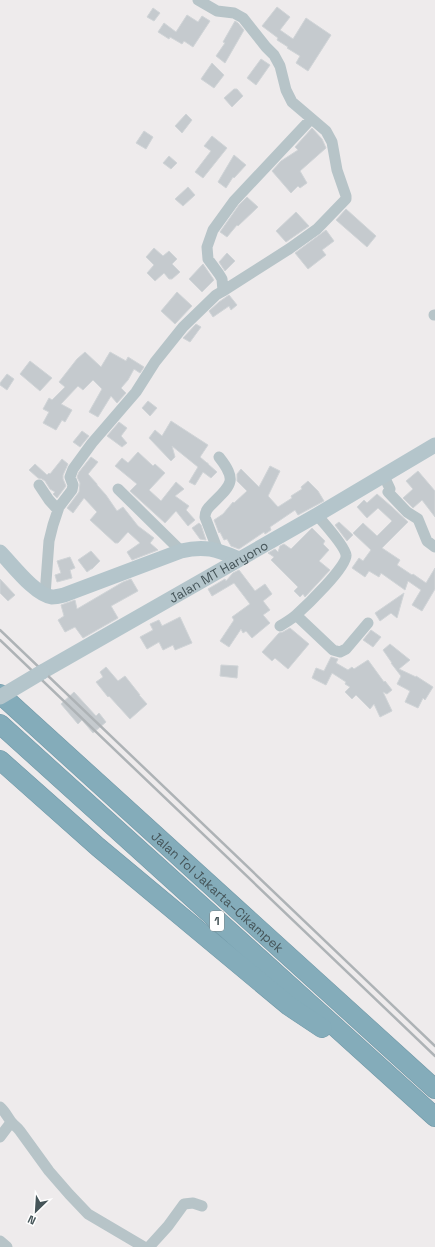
<svg xmlns="http://www.w3.org/2000/svg" width="435" height="1247" font-family="'Space Grotesk',sans-serif">
	<rect width="100%" height="100%" fill="#eeebec"/>
	<path fill="#c5cace" stroke="#d0d4d7" d="M277,7L290,17L280,30L293,39L306,18L331,35L308,71L296,63L300,56L287,48L288,47L277,40L278,38L262,26Z
		M153,8L160,13L154,21L147,17Z
		M187,15L198,22L202,16L210,21L193,47L184,41L182,44L170,37L169,39L158,32L164,23L176,32Z
		M235,21L238,23L244,30L225,63L216,56L225,43L223,42Z
		M261,59L270,65L256,85L247,78Z
		M212,63L224,75L214,88L201,79Z
		M234,89H237L243,96L232,107L224,98Z
		M186,114L192,120L182,133L175,126Z
		M312,128L322,139L326,148L300,171L307,183L300,188L298,186L291,193L272,171L281,161L298,150L295,147Z
		M144,131L153,137L146,149L136,143Z
		M212,136L227,148L203,178L195,172L211,151L204,146Z
		M234,155L246,165L234,178L233,177L226,188L218,182Z
		M169,156L177,163L171,169L163,163Z
		M188,187L195,195L183,206L175,199Z
		M247,197L258,207L238,226L237,225L227,237L220,232L239,205Z
		M346,209L376,236L367,247L336,220Z
		M296,212L309,226L286,242L276,231Z
		M326,230L334,241L322,250L326,255L308,269L295,253Z
		M154,248L163,256L169,251L177,259L172,264L180,272L172,279H169L164,273L155,281L147,273L154,265L146,257Z
		M227,253L235,261L225,271L219,262Z
		M203,264L214,280L202,292L189,279Z
		M177,292L192,306L175,324L161,311Z
		M229,295L237,305L231,310L229,306L213,317L209,311L219,302Z
		M196,324L201,327L190,342L183,338Z
		M85,352L101,367L110,352L126,361L128,357L144,367L140,373L134,369L128,380L121,388L126,393L117,403L111,396L98,417L89,412L102,389L93,380L83,390L78,386L61,404L72,410L65,422L62,420L56,430L43,423L49,412L43,409L49,398L52,400L65,387L59,382L77,359Z
		M30,361L52,378L40,391L20,374Z
		M7,374L14,379L7,390L0,385V383Z
		M148,401L157,408L150,416L142,408Z
		M171,421L208,445L200,457L207,463H208V464L217,472L211,478L203,472L195,485L189,482L198,467L172,446L175,457L171,461L149,438L155,430L162,436Z
		M119,422L127,428L121,436L127,443L122,447L107,436Z
		M82,431L89,436L80,447L73,442Z
		M138,452L153,466L155,464L165,473L149,490L161,501L176,482L184,489L175,496L189,506L186,510L195,520L188,526L176,511L165,523L130,491L137,484L115,466L122,458L128,463Z
		M91,457L98,462L88,474L97,484V485L106,495L117,511L123,507L138,526L154,538L150,543L158,550L132,560L127,552L140,543L128,532L118,543H115L90,520L97,512L84,498L73,513L67,508L79,492L80,483L77,477L79,472Z
		M62,459L68,464L63,475V479L66,486L57,498L53,494L55,492L50,489L45,481L42,479L38,478L29,470L35,464L47,475L49,473L50,474Z
		M270,466L280,471L268,496L278,507L292,498L291,496L302,489L301,487L308,481L318,491L324,501L298,515L295,510L270,527L271,530L265,534L264,532L239,549L231,546L227,539L224,540L220,532L219,533L214,520L223,514L233,502L234,503L247,491L237,481V474L241,469L259,487Z
		M418,471L435,491V517L422,500L413,508L403,498L413,489L406,481Z
		M377,494L392,507L408,522L382,548L400,560L397,565L412,575L413,574L426,583L435,568V589L422,611L412,605L421,590L408,581L405,590L381,573L379,577L369,571L365,577L352,568L359,558L363,561L371,550L353,533L363,523L377,536L392,521L378,508L367,518L357,507L364,500L367,503Z
		M339,522L353,535L347,541L335,525Z
		M199,523L201,525L206,540L200,539L192,528Z
		M312,528L325,541L323,544L329,550L319,561L330,570L305,597L303,594L300,597L294,591L298,587L271,560L274,557L268,553L275,549L278,552L280,546L284,544L291,549Z
		M91,551L100,561L92,569H91L87,572L78,560Z
		M70,557L75,568L70,570L72,578L57,582L55,575L61,573L57,561Z
		M239,570L255,591L265,584L272,594L263,601L270,610L263,615L270,623L252,638L246,631L243,633L241,629L229,647L220,641L234,620L232,617L250,604L234,583L212,596L208,589L225,579L226,581L233,573Z
		M0,579L15,595L8,601L0,593Z
		M131,579L138,591L111,606L118,618L83,638L75,627L65,632L58,620L64,616L61,605L75,600L77,609L123,582Z
		M404,593L397,618L391,613L380,621L375,613Z
		M180,617L192,643L175,650L173,645L163,650L159,642L147,649L140,637L153,630L150,624L159,620L162,626Z
		M290,628L309,644L288,669L275,658L272,661L262,652L279,633L283,632Z
		M371,630L381,637L373,647L363,640Z
		M390,644L410,660L399,669L416,677V676L433,687L425,700L423,698L418,708L405,702L410,691L397,684L401,676L391,663H392L383,650Z
		M331,657L338,659L336,663L348,670L352,667L354,669L368,660L384,682L385,681L392,690L387,694L383,692L392,711L380,717L374,704L370,709L356,695L352,699L345,692L350,687L345,684L346,682L332,673L326,685L312,678L316,668L324,671Z
		M221,665L238,666L237,678L220,676Z
		M106,667L118,681L125,676L140,695H139L147,704L130,719L109,696L108,697L96,682L103,677L100,672Z
		M74,692L96,716L99,713L106,722L93,733L82,720L78,724L61,704Z"/>
	<g fill="none" stroke-linecap="round" stroke-linejoin="round">
		<g stroke="#6f97a6" stroke-width="20">
			<g id="highway">
				<path id="s2" d="M0,694L435,1089"/>
				<path d="M0,724L435,1117"/>
				<path d="M0,760L98,847L289,1006L322,1028"/>
			</g>
		</g>
		<path stroke="#b7c4c8" stroke-width="11" d="M198,0L217,11L234,13L243,18L266,47L274,55L280,66L286,90L292,102L326,131L332,142L337,170L346,196V199L317,229L289,249L223,291
			M434,315H435
			M384,476L390,489L388,492L407,512L418,519L427,541L435,547
			M39,485L49,500L58,510
			M118,489L181,551
			M218,551L205,517C205,511 208,508 212,504C231,485 238,481 219,457
			M45,595L49,541L53,525L59,507L72,490L73,485L70,477L73,469L92,443L136,392L155,362L183,327L216,295L223,291L222,279L219,274L208,259L207,247L213,230L234,201L311,119
			M296,615L333,650L340,652L346,649L368,623
			M280,626C285,623 290,620 295,616C305,607 348,566 346,555C345,546 323,522 317,515
			M0,1107C6,1112 8,1119 13,1124C15,1126 18,1128 20,1131L49,1171L69,1194L88,1214L144,1247
			M0,1137L9,1125L13,1124
			M0,1241L7,1247
			M149,1247L168,1226L184,1204L193,1203L202,1206"/>
		<g stroke="#b4c5cb" stroke-width="15">
			<path d="M0,552C12,564 35,595 52,597C56,597 60,596 64,595L181,551C206,545 217,550 239,559"/>
			<path id="s1" d="M42,672L317,515L435,445"/>
		</g>
		<use href="#highway" stroke="#84acba" stroke-width="19"/>
		<path stroke="#aeb3b6" stroke-width="2.5" d="M0,630L435,1046
			M0,640L435,1056"/>
		<path stroke="#b4c5cb" stroke-width="15" d="M0,697L42,672"/>
	</g>
	<g text-anchor="middle" dominant-baseline="central" stroke-width="3" stroke-linejoin="round" paint-order="stroke">
		<rect fill="#fff" stroke="#7d878a" stroke-width="1" x="210" y="911" width="14" height="20" rx="3"/>
		<g font-size="12" font-weight="bold" fill="#455458">
			<text x="217" y="921">1</text>
		</g>
		<g font-size="13" fill="#455458" stroke="#fff">
			<text stroke="none"><textPath href="#s1" startOffset="203">Jalan MT Haryono</textPath></text>
			<text stroke="none"><textPath href="#s2" startOffset="294">Jalan Tol Jakarta–Cikampek</textPath></text>
		</g>
	</g>
	<g transform="translate(36 1211) rotate(205)" stroke="#ffffff" stroke-width="3" paint-order="stroke">
	<path d="M0-3L7 15L0 10L-7 15Z" fill="#455458"/>
	<text y="-6" font-size="11" font-weight="bold" text-anchor="middle" fill="#455458">N</text>
	</g>
</svg>
